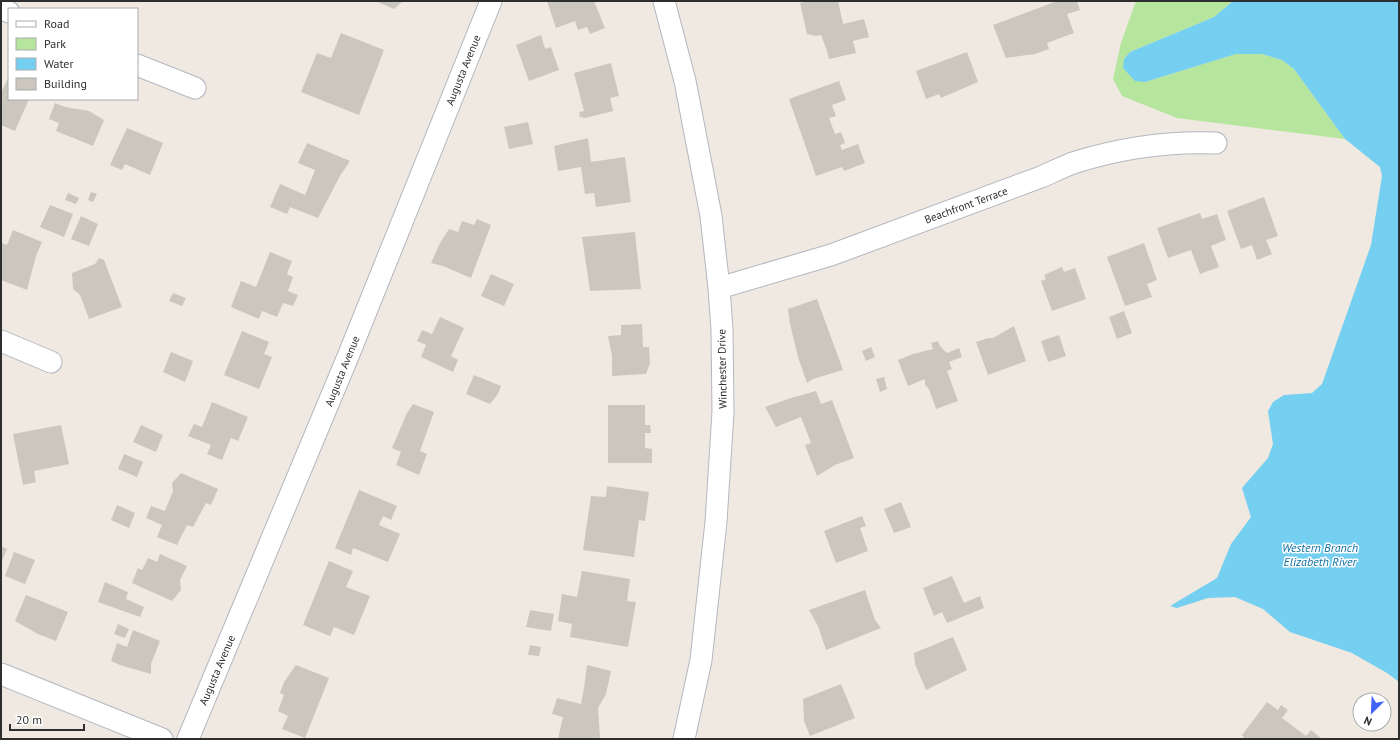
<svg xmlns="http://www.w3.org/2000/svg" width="1400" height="740" font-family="'PT Sans',sans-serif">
	<rect width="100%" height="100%" fill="#efe9e1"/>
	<path fill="#b6e59e" d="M1136,1H1233L1214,17L1130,52L1145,82L1236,54H1262L1282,60L1294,69L1345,139L1177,118L1122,96L1113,79L1121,43Z"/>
	<path fill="#75cff0" d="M1233,1H1399V682L1387,673L1352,653L1290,632L1263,609L1235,597L1208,598L1177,608L1170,606L1217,578L1231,544L1251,517L1242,488L1268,458L1273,444L1268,411L1273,402L1284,395L1312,393L1322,384L1371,245L1382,176L1380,167L1345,139L1294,69L1282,60L1262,54H1236L1145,82L1135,81L1123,68L1124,59L1130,52L1214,17Z"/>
	<path fill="#cbc7bf" d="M375,1H403L394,9Z
		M547,1H594L605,28L590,34L587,27L578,30L575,21L556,28Z
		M809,1H838L843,24L864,19L869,37L853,41L856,53L829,59L826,48L821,35L816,36L807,34L800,3Z
		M1057,1H1077L1080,10L1067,14L1074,33L1047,43L1049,49L1035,54L1006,58L993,25Z
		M341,33L384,50L359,115L301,92L317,53L331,58Z
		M541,35L545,49L551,47L559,70L529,81L516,45Z
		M967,52L978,82L941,98L939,94L926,99L916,71Z
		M611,63L619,96L610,98L613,111L585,118L580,117L579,112L584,111L574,73Z
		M7,80L9,81V99H29L15,131L1,125V93Z
		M839,81L846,100L832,105L836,116L829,118L835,134L841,132L845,143L840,145L842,150L858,144L865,163L844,171L842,167L816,176L789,99Z
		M55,103L65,107L89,111L104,120L93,146L56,131L59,123L49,119Z
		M528,122L533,144L509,149L504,127Z
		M127,128L163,143L150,175L125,164L122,170L110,165Z
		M588,138L591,162L625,157L631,202L596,207L594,193L585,194L581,167L558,171L554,146Z
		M307,143L350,161L340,176L318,218L290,207L287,214L270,207L280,184L305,195L315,170L298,163Z
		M91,192L97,194L93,202L88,200Z
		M68,193L79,198L76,204L65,200Z
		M1264,197L1278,236L1266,240L1272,254L1257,260L1252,245L1241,249L1227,211Z
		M50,205L73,214L64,237L40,227Z
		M1200,213L1202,219L1217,214L1226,240L1211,246L1219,267L1200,274L1191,250L1168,258L1157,228Z
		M81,216L98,224L89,246L71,239Z
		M477,219L491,225L471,278L443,266L431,263L440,243L449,229L458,232L462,221L474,225Z
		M13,230L42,242L36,256L27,290L1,280V245L2,243L7,245Z
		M635,232L641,289L590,291L582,237Z
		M1144,243L1157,280L1147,284L1152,297L1125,306L1107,257Z
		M270,252L292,261L287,274L293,277L288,291L298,295L293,306L283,303L277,317L262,311L259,319L231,307L241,281L256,287Z
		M99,258L104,260L122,307L89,319L80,295L73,289L72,273L95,264Z
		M1062,267L1064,272L1075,268L1086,299L1052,311L1041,281L1046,279L1044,275Z
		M491,274L514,284L504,306L481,296Z
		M173,293L186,298L182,306L169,301Z
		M817,299L843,370L813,379L807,383L798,357L790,324L788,309Z
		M1124,311L1132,333L1117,339L1109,317Z
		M440,317L464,328L451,356L458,360L453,372L421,357L426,345L417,341L422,330L432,334Z
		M642,324L643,347H649L650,363L646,374L612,376V356L608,336L621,335V325Z
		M1014,326L1026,361L988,375L976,342L988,338H993Z
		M242,331L269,342L264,354L272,357L259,389L224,375Z
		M1059,335L1066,356L1048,362L1041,341Z
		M938,341L940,346L947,353L959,348L962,357L949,362L952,369L947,371L958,401L936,409L929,389L925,385V379L908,386L898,360L913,354L933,349L931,343Z
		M871,347L875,357L866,361L862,351Z
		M171,352L193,361L185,382L163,372Z
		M474,375L501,386L498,394L490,404L466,394Z
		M884,377L887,389L880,392L876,379Z
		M816,391L821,404L832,400L854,458L835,465L817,476L805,445L811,443L801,417L776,427L765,407L791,398Z
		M212,402L248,417L238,441L231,438L222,460L207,454L211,445L188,436L194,424L202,427Z
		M413,404L434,412L420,451L427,454L419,475L396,465L401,452L392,448L407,413Z
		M608,405H645V425H650L651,433H645V448L652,449V463H608Z
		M61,425L69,464L34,471L36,482L23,485L13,434Z
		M141,425L163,435L156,452L133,442Z
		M124,454L143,462L137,477L118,469Z
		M181,473L218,489L211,505L206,503L193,527L187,525L177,545L157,537L162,525L146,518L151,506L165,511L173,491L172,483Z
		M607,486L649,492L645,521L639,520L634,557L583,550L591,496L606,497Z
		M359,490L397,506L391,520L383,516L379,525L400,534L388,562L353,548L351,555L335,548Z
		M901,502L911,527L894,533L884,509Z
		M117,505L135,513L129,528L111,520Z
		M862,516L866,526L860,528L868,551L836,563L824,531Z
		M1,546L7,549L1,563Z
		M14,552L35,560L25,584L5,576Z
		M160,554L187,566L180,580L181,590L172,601L132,583L138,568L142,570L148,558L157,562Z
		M329,561L353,571L346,587L370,596L354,635L334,627L330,636L303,625Z
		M582,571L630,579L627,601L636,602L628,647L570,637L572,624L558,621L562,594L577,597Z
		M952,576L964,603L980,596L984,608L947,623L942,612L934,616L923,588Z
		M105,582L128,592L126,599L144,607L140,617L98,602Z
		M865,590L875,620L881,628L826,650L818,626L809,610Z
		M26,595L68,612L56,641L38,634L15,621Z
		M530,610L554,614L551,631L526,627Z
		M118,624L129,629L125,638L114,634Z
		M133,630L160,641L151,664V674L120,665L111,661L117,643L127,647Z
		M953,637L967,670L926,690L915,664L914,653Z
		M530,645L541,647L539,656L528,655Z
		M296,665L329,678L305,738L282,729L288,716L278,711L284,695L280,693L284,682Z
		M587,665L611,671L606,694L598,708L600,737L598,739H558L563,717L552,714L557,698L581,704L584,688Z
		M841,684L855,718L810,736L804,721L803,699Z
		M1267,702L1278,710L1281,705L1288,710L1282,718L1306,736L1311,730L1322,739H1245L1242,735Z"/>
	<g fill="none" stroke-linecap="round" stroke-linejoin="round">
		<g stroke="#b4b7c1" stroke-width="23">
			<path id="minor" d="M664,1L685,81L711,216L719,288L722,330L723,412L716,522L701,660L684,739
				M1,9L9,12
				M137,65L195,88
				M719,288L831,255L1041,177C1053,172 1064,166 1076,162C1121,148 1168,141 1216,143
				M1,341L51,362
				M1,674L162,739
				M188,739L349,354L491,1"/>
		</g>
		<use href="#minor" stroke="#fff" stroke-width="21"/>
	</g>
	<g text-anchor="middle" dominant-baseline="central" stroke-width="3" stroke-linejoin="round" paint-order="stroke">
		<g font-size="11" fill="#2e2e2e" stroke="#fff">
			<text transform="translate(463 70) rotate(-68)">Augusta Avenue</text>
			<text transform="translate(966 205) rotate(-20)">Beachfront Terrace</text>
			<text transform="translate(722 369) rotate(-91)">Winchester Drive</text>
			<text transform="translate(342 371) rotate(-68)">Augusta Avenue</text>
			<text transform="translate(217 670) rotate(-67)">Augusta Avenue</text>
		</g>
		<g font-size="12" font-style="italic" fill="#0d6fa3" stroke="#fff">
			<text x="1320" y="547">Western Branch<tspan x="1320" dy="14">Elizabeth River</tspan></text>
		</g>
	</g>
	<rect width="1400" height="740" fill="none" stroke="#2e2e2e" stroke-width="4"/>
	<rect x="8" y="8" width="130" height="92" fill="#ffffff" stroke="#ababab"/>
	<rect x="16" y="21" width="20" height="6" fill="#ffffff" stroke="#ababab"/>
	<text x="44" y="28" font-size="12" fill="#2e2e2e">Road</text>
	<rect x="16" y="38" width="20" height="12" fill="#b6e59e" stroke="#ababab"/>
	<text x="44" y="48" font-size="12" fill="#2e2e2e">Park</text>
	<rect x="16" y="58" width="20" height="12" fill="#75cff0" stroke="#ababab"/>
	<text x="44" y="68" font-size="12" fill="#2e2e2e">Water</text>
	<rect x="16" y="78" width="20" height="12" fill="#cbc7bf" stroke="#ababab"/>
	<text x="44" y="88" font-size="12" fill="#2e2e2e">Building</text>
	<g transform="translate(1372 712) rotate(204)"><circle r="19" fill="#ffffff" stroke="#ababab"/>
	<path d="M0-3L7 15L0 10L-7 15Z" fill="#4264fb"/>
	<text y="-6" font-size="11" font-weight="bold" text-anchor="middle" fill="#2e2e2e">N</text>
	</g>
	<path d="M10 724v6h74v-6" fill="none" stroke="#2e2e2e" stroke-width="2"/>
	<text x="16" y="724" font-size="12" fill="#2e2e2e" stroke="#ffffff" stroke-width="3" paint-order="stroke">20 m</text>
</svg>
